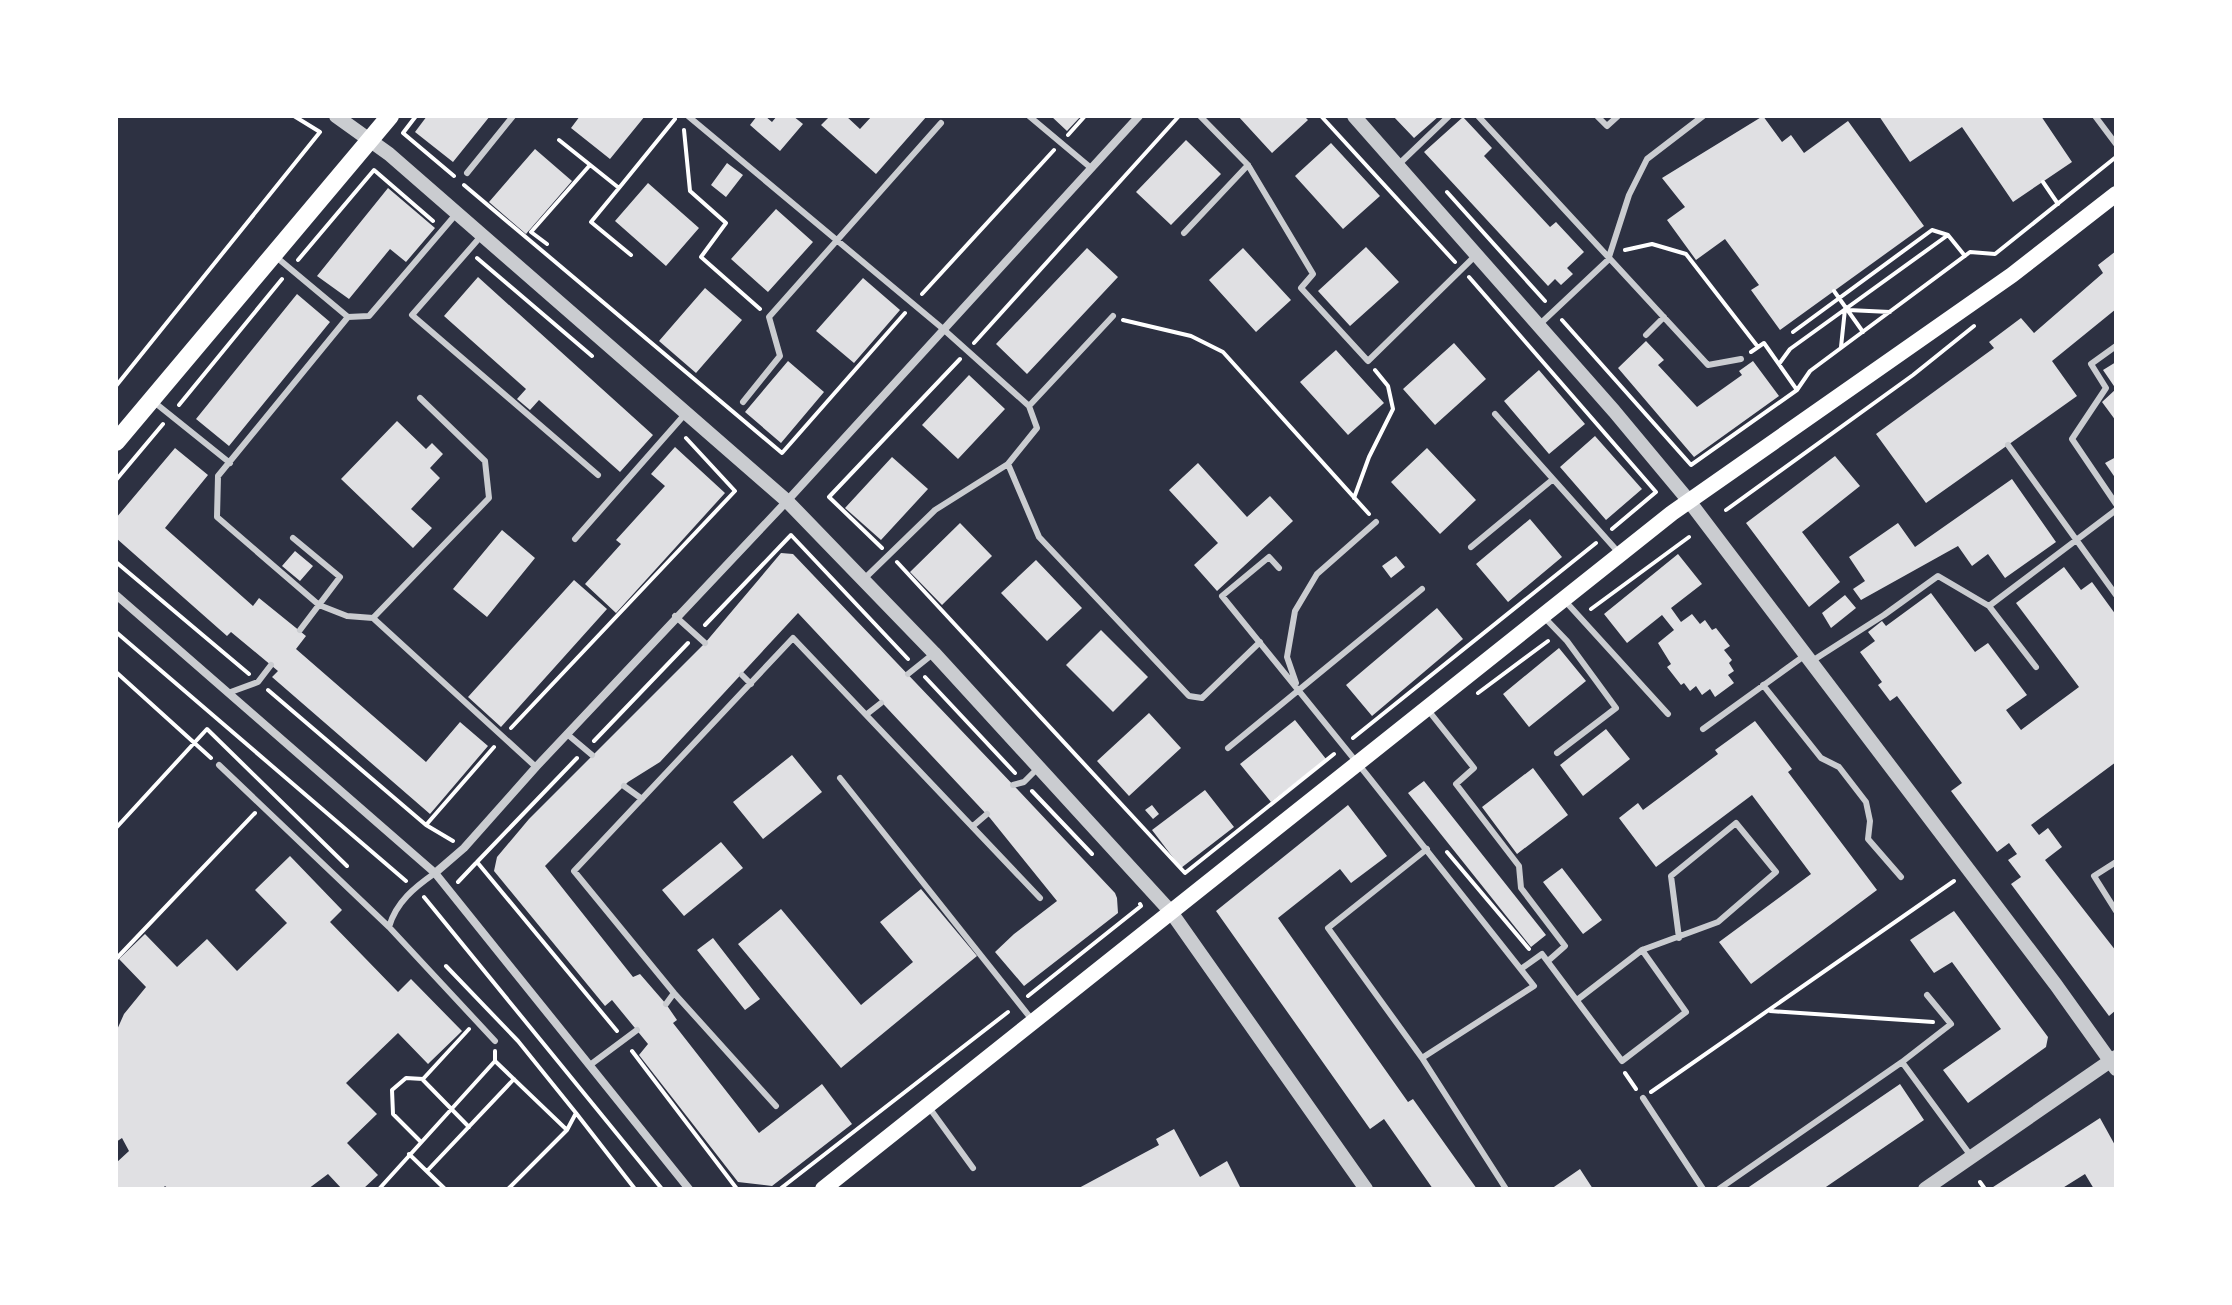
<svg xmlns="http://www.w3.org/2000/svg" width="2232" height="1305" font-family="'DM Sans',sans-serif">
	<rect width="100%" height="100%" fill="#2d3142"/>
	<path fill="#e0e0e3" d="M427,116H490L453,162L415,132Z
		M580,116H645L610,159L571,128Z
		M757,116H765L772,122L777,116H793L803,124L780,151L750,125Z
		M830,116H846L860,129L872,116H927L876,174L821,125Z
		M1051,116H1081L1067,131Z
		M1238,116H1304L1308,120L1272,153Z
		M1393,116H1439L1414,138Z
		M1763,116L1782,142L1791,135L1804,153L1848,121L1924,226L1780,330L1751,290L1759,285L1725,239L1696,260L1667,220L1685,207L1662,178Z
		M1879,116H2041L2072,162L2013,202L1962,127L1910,162Z
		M1463,117L1492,148L1484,156L1550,227L1556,222L1584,252L1567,268L1573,274L1561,285L1555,279L1548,286L1424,152Z
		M1186,140L1221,174L1171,225L1136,192Z
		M1331,143L1380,196L1343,229L1295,176Z
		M535,149L572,181L526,234L489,202Z
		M727,163L743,175L726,197L711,185Z
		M648,183L699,228L666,266L615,221Z
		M388,188L435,228L406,262L390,249L349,299L317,276Z
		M776,209L813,242L768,292L731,259Z
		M1366,247L1399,282L1350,326L1318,291Z
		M1087,248L1118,277L1027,374L996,344Z
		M1243,248L1291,300L1256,332L1209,280Z
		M2116,251V309L2052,361L2077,396L1926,503L1876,434L1994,348L1989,342L2021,318L2034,333L2103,273L2098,265Z
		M478,277L653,435L620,472L539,400L530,410L517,399L526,389L444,316Z
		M863,278L900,310L854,363L816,331Z
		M705,288L742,320L696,373L659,341Z
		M297,294L330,322L229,446L196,419Z
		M1646,341L1664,360L1658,365L1697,407L1742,375L1739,371L1753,361L1779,396L1694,457L1618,368Z
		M1454,343L1486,379L1435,425L1403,389Z
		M1336,350L1384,403L1348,435L1300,382Z
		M788,361L824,392L781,443L745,412Z
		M2116,362V389L2103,370Z
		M1539,370L1585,424L1549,454L1504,401Z
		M969,375L1005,409L958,459L922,425Z
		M2116,389V421L2102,402Z
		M397,421L426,449L432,443L443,454L430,468L440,478L411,509L432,528L413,548L341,479Z
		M1595,436L1642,489L1606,520L1560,467Z
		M675,447L725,493L616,613L585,584L621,544L616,540L665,486L651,474Z
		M175,448L208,475L165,528L253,606L259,598L306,636L296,649L426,762L460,722L488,746L430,814L272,677L278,671L231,632L227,636L116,538V518Z
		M1427,448L1476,500L1440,534L1391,482Z
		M1835,456L1860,486L1802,532L1840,582L1809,607L1746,523Z
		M892,457L928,489L881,540L845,508Z
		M2116,457V479L2105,463Z
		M1198,463L1247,517L1270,496L1293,521L1217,591L1194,565L1218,543L1169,490Z
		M2012,479L2056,542L2005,578L1988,554L1972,566L1958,546L1861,600L1853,589L1865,581L1849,557L1898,523L1915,547Z
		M1530,519L1562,557L1508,602L1476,564Z
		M960,523L992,556L942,605L910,572Z
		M502,530L535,558L487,617L453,589Z
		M295,551L313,566L300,581L282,566Z
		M781,553L793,554L1019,791L1115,893L1117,898L1118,913L1024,986L995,952L1014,934L1057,901L990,818L798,613L660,762L628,782L545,866L633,977L640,974L666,1004L677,1020L673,1023L759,1133L822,1084L852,1124L772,1186L738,1182L639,1055L648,1044L612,1000L605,1006L494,871L497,857L529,819L705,643Z
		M1678,554L1702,584L1671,608L1681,622L1692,614L1700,624L1705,620L1712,630L1716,628L1730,646L1724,650L1732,660L1729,663L1734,671L1728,675L1734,683L1715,697L1710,689L1702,695L1696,686L1690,691L1684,683L1681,685L1667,667L1671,664L1658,643L1674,630L1662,615L1627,643L1604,614Z
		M1396,556L1405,567L1391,578L1382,566Z
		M1036,560L1082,608L1047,641L1001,593Z
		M2064,567L2081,590L2092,582L2116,615V762L2031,825L2039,835L2048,828L2062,847L2045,860L2116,951V1010L2109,1016L2011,884L2021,877L2008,860L2017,854L2009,843L1997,852L1951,791L1962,783L1897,696L1890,701L1878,685L1882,682L1860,652L1875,641L1868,632L1882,621L1886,626L1931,593L1975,652L1988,643L2027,695L2006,710L2021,730L2079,687L2016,603Z
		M574,580L607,609L501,727L468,697Z
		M1845,595L1856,608L1831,628L1822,613Z
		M1437,608L1463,639L1372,716L1346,685Z
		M1101,630L1148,677L1113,712L1066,665Z
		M1559,648L1586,681L1529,727L1503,694Z
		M1149,713L1181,748L1129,796L1097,761Z
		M1295,720L1326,759L1271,802L1240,764Z
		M1755,721L1792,769L1788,772L1877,890L1751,984L1719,942L1811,874L1752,795L1656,867L1619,818L1638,803L1643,810L1718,754L1715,750Z
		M1606,729L1630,759L1583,796L1560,765Z
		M792,755L822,792L763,839L733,802Z
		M1533,768L1568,815L1517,854L1482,807Z
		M1424,781L1546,935L1531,947L1408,793Z
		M1205,790L1234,827L1181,868L1152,830Z
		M1152,805L1159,814L1153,819L1145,810Z
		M1348,805L1387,856L1351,883L1340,869L1278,918L1408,1102L1413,1099L1477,1189H1433L1384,1119L1370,1129L1216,911Z
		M721,842L743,868L684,916L662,890Z
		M290,856L342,910L330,922L398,992L411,979L462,1031L428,1064L398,1033L346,1083L377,1114L347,1143L378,1175L363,1189H342L328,1174L308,1189H169L165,1186L162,1189H116V1163L129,1151L122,1138L116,1142V1032L124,1014L146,987L119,959L145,934L177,967L207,939L237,971L287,923L255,890Z
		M1562,868L1602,920L1583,934L1543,882Z
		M921,889L977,956L841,1068L738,944L781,909L861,1005L913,962L880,922Z
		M1954,911L2048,1037L2046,1047L1968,1103L1943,1070L2001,1029L1952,962L1934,973L1910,940Z
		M713,938L760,999L745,1010L697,950Z
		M1900,1084L1924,1120L1823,1189H1746Z
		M2100,1118L2116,1147V1189H2094L2085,1174L2061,1189H1990Z
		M1174,1129L1200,1177L1227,1161L1241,1189H1077L1159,1145L1156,1139Z
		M1580,1169L1593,1189H1551Z"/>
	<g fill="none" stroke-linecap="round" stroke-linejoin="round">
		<path stroke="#fff" stroke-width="4" d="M416,116L403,133L454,176
			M1321,116L1455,262
			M684,130L690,191L726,223L701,257L760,309
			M1068,135L1085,116
			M559,140L619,188L675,119
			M2043,182L2058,204
			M464,185L782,453L905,313
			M619,188L591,222L631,255
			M1447,192L1545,301
			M547,244L531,232L590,165
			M1625,250L1652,244L1686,254L1758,347
			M477,258L592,356
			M298,260L374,170L433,221
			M1469,277L1656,492L1612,529
			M1834,291L1863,332
			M922,294L1054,150
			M1848,310L1890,312
			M1123,320L1191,336L1223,352L1369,514
			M1562,320L1691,465L1797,390L1810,371L1970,252L1995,254L2116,157
			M1793,332L1932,230L1948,235
			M974,343L1179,116
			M1841,347L1845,309
			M1751,352L1764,343L1797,390
			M1779,364L1790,349L1948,235L1965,256
			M116,386L320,132L294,116
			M179,405L282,279
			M116,480L163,424
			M1354,498L1369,457L1393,409L1388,386L1375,370
			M1726,510L1913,375L1974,326
			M882,548L829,497L960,359
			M116,562L249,674
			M897,562L1185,873L1334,754
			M1591,609L1689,537
			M705,625L791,535L908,659
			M116,632L406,881
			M116,672L211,758
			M925,677L1015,773
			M268,690L426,825L453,841
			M1478,693L1548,641
			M511,728L735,491L686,438
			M1353,738L1596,543
			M594,741L688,643
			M577,758L477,862L617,1031
			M1032,791L1092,854
			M426,825L494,747
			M116,828L207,729L347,866
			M1447,852L1529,949
			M458,882L476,863
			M424,897L662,1189
			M116,959L255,813
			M446,966L518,1041L576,1113
			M1028,996L1141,906L1140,904
			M1770,1011L1933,1022
			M495,1051V1061L567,1130
			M632,1051L737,1189
			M1625,1073L1636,1089
			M423,1080L469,1127
			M1651,1092L1954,881
			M420,1141L393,1114L392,1090L406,1078L423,1079L469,1029
			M409,1154L445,1189
			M427,1171L514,1079
			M1980,1182L1985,1189
			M379,1189L495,1061
			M508,1189L567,1130L576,1113L635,1189
			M780,1189L1008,1012"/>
		<path stroke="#caccd0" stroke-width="6" d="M688,116L942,328L1029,406
			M1029,116L1091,168
			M1200,116L1248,165L1313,274L1301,288L1368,361L1476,255
			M1478,116L1708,365L1741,359
			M1597,116L1607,126L1618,116
			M2095,116L2116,144
			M1398,165L1449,116
			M467,173L513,116
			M1184,233L1248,165
			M482,235L412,315L598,475
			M275,256L348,317L218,476L217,517L319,605L347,616L373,618L536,767
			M348,317L369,316L457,213
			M1540,324L1608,260L1629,195L1647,159L1703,116
			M1646,335L1664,317
			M2116,346L2091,364L2106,388L2072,439L2116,504
			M154,402L230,463
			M743,402L780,356L769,317L941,123
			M1495,414L1620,554
			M2008,445L2116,595
			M1008,464L1039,537L1189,696L1202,698L1260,642
			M293,538L340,577L300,630
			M575,539L686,413
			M1471,547L1552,480
			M1279,568L1269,557L1222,596L1367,775L1534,986L1422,1058
			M863,580L935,510L1008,464L1037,428L1029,406L1113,316
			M1566,602L1668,714
			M1989,606L2116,510
			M675,616L705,643
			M1543,616L1567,641L1616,708L1557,753
			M373,618L489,498L485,461L420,398
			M1812,661L1884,615L1938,576L1989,606L2036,667
			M908,674L933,654
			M742,675L751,684
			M1296,683L1287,657L1295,611L1317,574L1376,522
			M1763,685L1821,758L1839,767L1866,802L1870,821L1868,839L1901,877
			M228,693L258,682L271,665
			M1428,710L1474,768L1456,784L1519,866L1521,888L1565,946L1548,961
			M867,714L881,703
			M1703,729L1804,656
			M567,734L592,755
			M1228,748L1422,589
			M219,765L389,927L495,1041
			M840,778L1033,1021
			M1013,785L1024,782L1038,768
			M624,786L642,799
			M973,826L987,814
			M1427,849L1328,928L1422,1058L1506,1189
			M2116,862L2094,876L2116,911
			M389,927C396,902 415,887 435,873
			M1642,950L1718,922L1776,872L1736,823L1671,876L1679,938
			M1521,969L1542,954L1622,1061L1686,1012L1642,950L1577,1000
			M666,1004L674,993
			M1902,1062L1971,1156
			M590,1065L637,1030
			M1643,1098L1703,1189
			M776,1106L674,993L574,871L793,638L1040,898
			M928,1106L973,1168
			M1719,1189L1902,1062L1951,1024L1927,995"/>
		<path stroke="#caccd0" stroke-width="8" d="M116,595L435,873L689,1189
			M435,873L464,848L536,767L787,501L1139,116"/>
		<path stroke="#caccd0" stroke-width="14" d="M336,116L389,154L787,501L934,653L1171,912L1366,1189
			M1354,116L1614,411L1689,501L2056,985L2116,1069
			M1925,1189L2116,1057"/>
		<path stroke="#fff" stroke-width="16" d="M823,1189L1672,513L2012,275L2116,194"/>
		<path stroke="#fff" stroke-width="18" d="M116,442L390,116"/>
	</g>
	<rect width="2232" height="1305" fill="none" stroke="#ffffff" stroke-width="236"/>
</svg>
